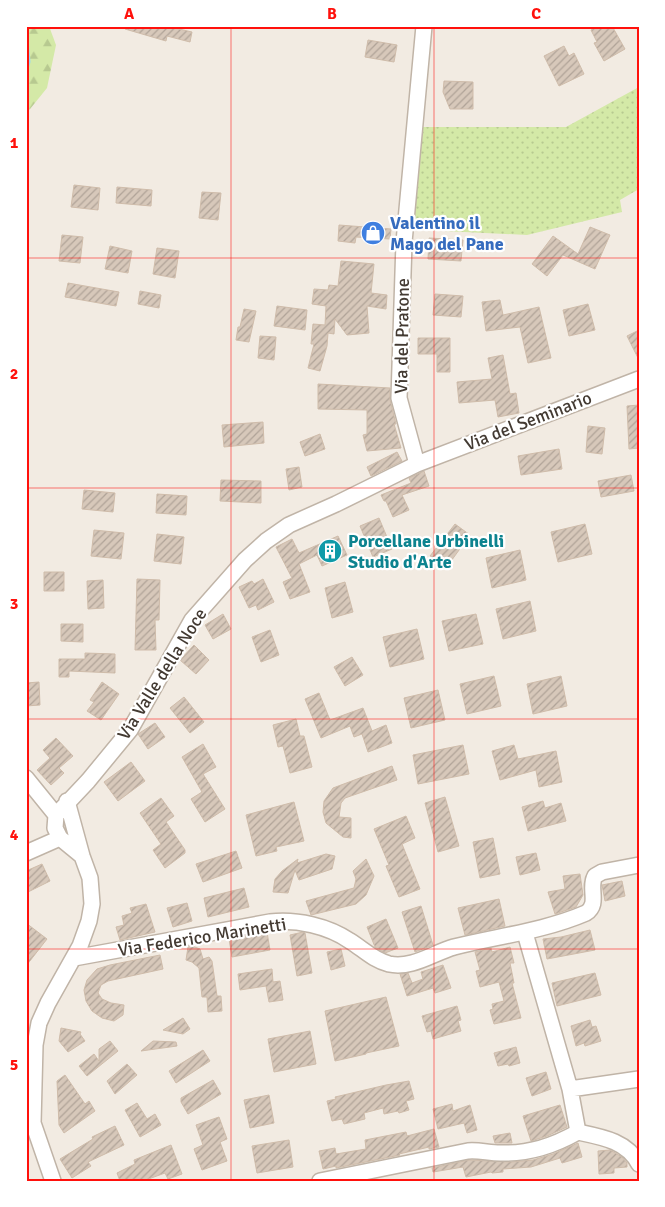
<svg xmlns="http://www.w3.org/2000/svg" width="665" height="1207" font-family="Signika,sans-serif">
	<defs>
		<pattern id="grass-dots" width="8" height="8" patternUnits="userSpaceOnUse" patternTransform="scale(1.25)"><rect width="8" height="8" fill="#d4e9a7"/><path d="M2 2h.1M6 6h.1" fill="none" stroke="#b7c990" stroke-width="1.8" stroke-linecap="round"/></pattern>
		<pattern id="forest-firs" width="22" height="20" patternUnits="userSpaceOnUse" patternTransform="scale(1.25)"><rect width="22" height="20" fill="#d4e9a7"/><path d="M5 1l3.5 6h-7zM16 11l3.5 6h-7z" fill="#b7c990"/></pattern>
		<pattern id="building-hatch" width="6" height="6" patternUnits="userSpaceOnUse" patternTransform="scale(1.25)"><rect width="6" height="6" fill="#d7c8ba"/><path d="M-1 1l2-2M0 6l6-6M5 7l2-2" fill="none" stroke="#b0a398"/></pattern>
	</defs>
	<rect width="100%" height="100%" fill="#f2ebe2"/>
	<path fill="url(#grass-dots)" d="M639,87V189L620,200L622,212L527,235L404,229L415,127H566Z"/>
	<path fill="url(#forest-firs)" d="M26,26H49L56,45L47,88L26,114Z"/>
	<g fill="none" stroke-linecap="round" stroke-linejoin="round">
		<path stroke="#99daf3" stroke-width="3" d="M26,31L29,62L26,71"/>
	</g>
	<path fill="url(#building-hatch)" stroke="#cfbcaa" d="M125,26H166L192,32L190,42L167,36L166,41L125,29Z
		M597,26H612L625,49L604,61L594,43L597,42L591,30Z
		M368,40L397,45L394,62L365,57Z
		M564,46L569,56L574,53L584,74L559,86L544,56Z
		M444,81L473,82V109H450L443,92Z
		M74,185L100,188L98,210L71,207Z
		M117,187L152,190L151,206L116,203Z
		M202,192L221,193L218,220L199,218Z
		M339,225L391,229L390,239L356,237L355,243L338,241Z
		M590,227L610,235L595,269L563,255L547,276L532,264L553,236L578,254Z
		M62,235L83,237L80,263L59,261Z
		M429,238L463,240L461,261L428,259Z
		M110,246L132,251L128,273L105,269Z
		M157,248L179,251L175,278L153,274Z
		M341,261L374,264L371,293L387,295L386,309L367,306L369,333L347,335L335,319L334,334L328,333L327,346L320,371L308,368L314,344H311L313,324L325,325L326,306L312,304L314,289L328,290L329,285L338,286Z
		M68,283L119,292L116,306L65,297Z
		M140,291L161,295L159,308L138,304Z
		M435,294L463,296L461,317L433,315Z
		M500,300L503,315L539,307L551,358L528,363L520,327L486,331L482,302Z
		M588,304L595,330L569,336L563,310Z
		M277,306L307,310L305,330L274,326Z
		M244,309L256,311L249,342L236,340L238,327H240Z
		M639,330V360L627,336Z
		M260,336L276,337L274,360L258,358Z
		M418,338H450V372H437V354H418Z
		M503,355L510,394L516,393L519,413L498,417L495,400L459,403L457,382L492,379L488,358Z
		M318,384L390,388V400L396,424H394L401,448L367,451L363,435L367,434V410L318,409Z
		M639,405V448L629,449L627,406Z
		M263,422L264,443L224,447L222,425Z
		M588,426L605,428L602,454L586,452Z
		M320,434L325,449L305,456L300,442Z
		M559,449L562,469L521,475L518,456Z
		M397,452L402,461L371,476L367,467Z
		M299,467L302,487L289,490L286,469Z
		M424,471L429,486L402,495L409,510L393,517L386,501H384L381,495L411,483L409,478Z
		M631,475L634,491L601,497L598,481Z
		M221,480L261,481V503L220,501Z
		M84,490L115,493L113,512L82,509Z
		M157,494L187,496L186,515L156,513Z
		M379,518L392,549L373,557L360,526Z
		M455,524L470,535L446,568L430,556Z
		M585,524L592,554L558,562L551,532Z
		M94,530L124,533L121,559L91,556Z
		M157,534L184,537L181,564L154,561Z
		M338,536L347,555L322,566L317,555L299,564L310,592L290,599L283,582L292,578L276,547L292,539L299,553Z
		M520,550L526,580L492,588L486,558Z
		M44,572H64V591H44Z
		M137,579L160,580L159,620H155L156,650H135Z
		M263,579L274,602L258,610L256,605L249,608L239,587L252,581L254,584Z
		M103,580L104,608L88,609L87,581Z
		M345,582L353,612L332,618L325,588Z
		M530,601L536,631L503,639L496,609Z
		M223,614L231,629L213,639L205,625Z
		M476,614L483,644L449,651L442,621Z
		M61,624H83V642L61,641Z
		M417,629L424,659L390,667L383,637Z
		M270,630L279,655L261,662L252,637Z
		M194,645L209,660L196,674L180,660Z
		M85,653L115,654V673L69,671V677H59V659H85Z
		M352,657L363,675L345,686L334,667Z
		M494,676L501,706L467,714L460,684Z
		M561,676L567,706L533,714L527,684Z
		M39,682L40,705L26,706V683Z
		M102,682L119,694L101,720L87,711L94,702L90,700Z
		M438,690L445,720L411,728L404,698Z
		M319,693L330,720L363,708L372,731L386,725L392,743L368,752L362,734L354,737L350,726L321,738L305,699Z
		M184,697L204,722L190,733L170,708Z
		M296,719L300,736H304L312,767L290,773L283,746L278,747L273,725Z
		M155,723L165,737L148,749L138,734Z
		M56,738L73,756L59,768L64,773L51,785L37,770L50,758L43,750Z
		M203,744L216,767L203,774L225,809L205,822L191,799L202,792L182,757Z
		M463,745L469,774L418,784L413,755Z
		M514,745L518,759L556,751L562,782L539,787L536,770L500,780L492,751Z
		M131,762L145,781L118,801L104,782Z
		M392,766L397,780L345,798L341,803L339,817L351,818V838L343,837L326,823L323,812L324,801L333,788Z
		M445,797L459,846L438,852L425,803Z
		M161,798L174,816L166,822L185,850V853L165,868L153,850L161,844L140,813Z
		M543,801L545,808L561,803L566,821L528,831L522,807Z
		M294,802L304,841L276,847L277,851L256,856L246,815Z
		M406,816L415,838L402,844L420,889L399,897L386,866L389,865L374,829Z
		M493,838L500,874L480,878L473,842Z
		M236,851L242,868L203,882L196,864Z
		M536,853L540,870L520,875L516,857Z
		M326,854L335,856L332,869L299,880L295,870L288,893L273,892L275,879L282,871L298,859L297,863Z
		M366,859L374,876L366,895L356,904L311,915L306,901L354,888L356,879L353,871Z
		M42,864L50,881L26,893V871Z
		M580,874L583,895L576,907L555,914L548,892L565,889L563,876Z
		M622,881L625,896L605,901L602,885Z
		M244,888L249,907L208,917L204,898Z
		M499,899L505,926L465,935L458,908Z
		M187,903L192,921L173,927L167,908Z
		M146,904L155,932L120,940L116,927L124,925L122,916L132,913L130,908Z
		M421,906L433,945L415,952L402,912Z
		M386,919L398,948L385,953L375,947L367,927Z
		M26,923L47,939L26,966Z
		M590,930L595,950L547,959L543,939L561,937Z
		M267,932L270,950L232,957L229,939Z
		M303,932L305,933L312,973L297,976L290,935Z
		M192,946L200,949L203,959L209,957L212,961L217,996H221L222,1011L208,1012L207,997H202L199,968L192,962L186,960L188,947Z
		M510,947L514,963H510L514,983H512L521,1018L494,1024L490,1010L493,1009L492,1004L504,1001L499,982L480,987L476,971L480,970L475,952L491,948L492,952Z
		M341,949L345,966L331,970L327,952Z
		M160,955L163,969L108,981L101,985L98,993L102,999L111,1003L124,1005L123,1015L114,1021L102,1018L92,1011L86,1001L84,990L87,980L97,969L110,965Z
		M443,965L451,988L435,993L433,988L407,996L400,974L408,973L412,983L423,979L421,972Z
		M272,969L273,982L280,981L283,1000L269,1002L266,986L240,990L238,974Z
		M595,973L601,995L557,1006L552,983Z
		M386,997L399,1046L366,1053V1054L335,1061L325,1011Z
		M457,1006L461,1020L458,1021L461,1031L433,1039L431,1031L427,1032L422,1016Z
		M183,1018L190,1029L183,1034L163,1030Z
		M590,1020L592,1027L596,1026L601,1041L585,1046L584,1043L576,1046L571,1026Z
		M61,1028L81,1032L80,1034L85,1041L68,1052L59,1041Z
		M310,1031L316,1064L274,1072L268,1039Z
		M110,1041L118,1051L87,1076L79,1066L94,1054L99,1061V1049Z
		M153,1041L176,1042L177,1046L141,1051Z
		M516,1047L520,1063L509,1066L508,1064L498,1066L494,1053Z
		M203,1050L210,1061L176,1083L169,1071Z
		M127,1064L137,1075L115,1094L107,1081Z
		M546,1072L551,1089L532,1096L526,1078Z
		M65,1075L85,1104L89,1101L95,1111L64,1133L59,1125L57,1081Z
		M213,1080L221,1094L188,1114L181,1102V1098Z
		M409,1081L414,1099L406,1101L409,1110L399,1113L398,1111L384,1114L383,1108L364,1113L365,1119L344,1124L342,1119L332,1121L327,1101L336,1099L335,1097L386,1085Z
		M269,1095L274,1123L250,1128L244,1100Z
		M137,1103L147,1119L155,1114L161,1125L140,1137L125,1110Z
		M452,1104L453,1111L470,1105L477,1130L467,1133L464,1123L438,1129L433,1109Z
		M560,1105L567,1127L547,1136L531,1141L523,1116Z
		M219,1117L227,1139L220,1142L227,1161L202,1170L194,1149L203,1145L196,1125Z
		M115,1126L124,1145L88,1162L91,1166L72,1178L60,1159L93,1139L92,1137Z
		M434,1129L439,1147L429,1149V1147L399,1154L400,1155L336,1168V1166L323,1169L319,1151L335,1148L336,1154L366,1149L365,1140L406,1132L407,1136Z
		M510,1133L512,1143H495L493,1136Z
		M289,1140L293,1167L257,1173L252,1146Z
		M578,1143L582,1157L562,1163L560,1158L531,1167L503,1169V1172L492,1173L491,1172L466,1177L463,1167L433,1172L432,1168L469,1160L511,1162L533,1160L553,1154Z
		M171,1145L182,1174L168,1179L165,1173L143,1181H120L117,1173L135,1164L134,1160Z
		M610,1150L622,1157L627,1163V1167L614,1168V1173L599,1174L598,1151Z"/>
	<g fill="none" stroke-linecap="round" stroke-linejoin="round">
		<g stroke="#c0b4a7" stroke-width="18">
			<path id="minor" d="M417,464L399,398L404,242L424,26
				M26,778L56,815
				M26,853L60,838
				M82,856L60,838L55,828L56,815L88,781L130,730L192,620L245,560L266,541L289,525L336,504L417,464L639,379
				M525,933L570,1089L578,1132
				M74,958L270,922C297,919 328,926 350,941C363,949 373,960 389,964C412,969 433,953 454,947C498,936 544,931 586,913C600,904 588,888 595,876L602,872L639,865
				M570,1089L639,1079
				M578,1132C602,1137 627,1141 639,1164
				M53,1181L33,1123L35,1045L39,1023L48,1003L80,946L89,921L92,904L90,878L82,856L67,801
				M320,1181L468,1151C479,1150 489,1153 500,1153C529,1154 553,1146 578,1132"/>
		</g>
		<use href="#minor" stroke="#fff" stroke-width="15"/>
	</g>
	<path fill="none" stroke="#ff110c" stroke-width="1" stroke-opacity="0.55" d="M231,26V1181M434,26V1181M26,258H639M26,488H639M26,719H639M26,949H639"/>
	<defs>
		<g id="shop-disc" transform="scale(1.25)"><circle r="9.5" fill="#3f7fe0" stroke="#fff"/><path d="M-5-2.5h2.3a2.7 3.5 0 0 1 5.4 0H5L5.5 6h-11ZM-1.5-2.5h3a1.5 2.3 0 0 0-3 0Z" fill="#fff"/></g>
		<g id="building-disc" transform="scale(1.25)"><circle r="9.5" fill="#0f9aa8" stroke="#fff"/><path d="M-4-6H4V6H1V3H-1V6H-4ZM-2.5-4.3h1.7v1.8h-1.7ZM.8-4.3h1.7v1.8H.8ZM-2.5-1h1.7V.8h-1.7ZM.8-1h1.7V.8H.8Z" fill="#fff"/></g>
	</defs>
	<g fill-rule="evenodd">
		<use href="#shop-disc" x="373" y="233"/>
		<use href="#building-disc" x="330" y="551"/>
	</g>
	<g text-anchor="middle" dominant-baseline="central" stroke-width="4.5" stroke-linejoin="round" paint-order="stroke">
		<g font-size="18" font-weight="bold" fill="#366cbe" stroke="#fff" text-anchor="start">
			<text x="390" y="223">Valentino il<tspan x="390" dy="21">Mago del Pane</tspan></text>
		</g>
		<g font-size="18" fill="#433a32" stroke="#fff">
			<text transform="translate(402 336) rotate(-89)">Via del Pratone</text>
			<text transform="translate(528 421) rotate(-21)">Via del Seminario</text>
			<text transform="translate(162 674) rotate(-58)">Via Valle della Noce</text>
			<text transform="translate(202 937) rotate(-9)">Via Federico Marinetti</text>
		</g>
		<g font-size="18" font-weight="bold" fill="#0d838f" stroke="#fff" text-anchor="start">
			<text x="348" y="541">Porcellane Urbinelli<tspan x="348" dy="21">Studio d'Arte</tspan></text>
		</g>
	</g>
	<rect width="665" height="1207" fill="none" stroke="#ffffff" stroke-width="55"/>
	<rect x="28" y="28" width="610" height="1152" fill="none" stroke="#ff110c" stroke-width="2"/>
	<g font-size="16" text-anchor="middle" font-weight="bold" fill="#ff110c">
		<text x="129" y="19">A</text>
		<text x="332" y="19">B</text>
		<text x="536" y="19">C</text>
		<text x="14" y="148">1</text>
		<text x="14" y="379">2</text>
		<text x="14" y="609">3</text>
		<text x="14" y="840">4</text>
		<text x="14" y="1070">5</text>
	</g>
</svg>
